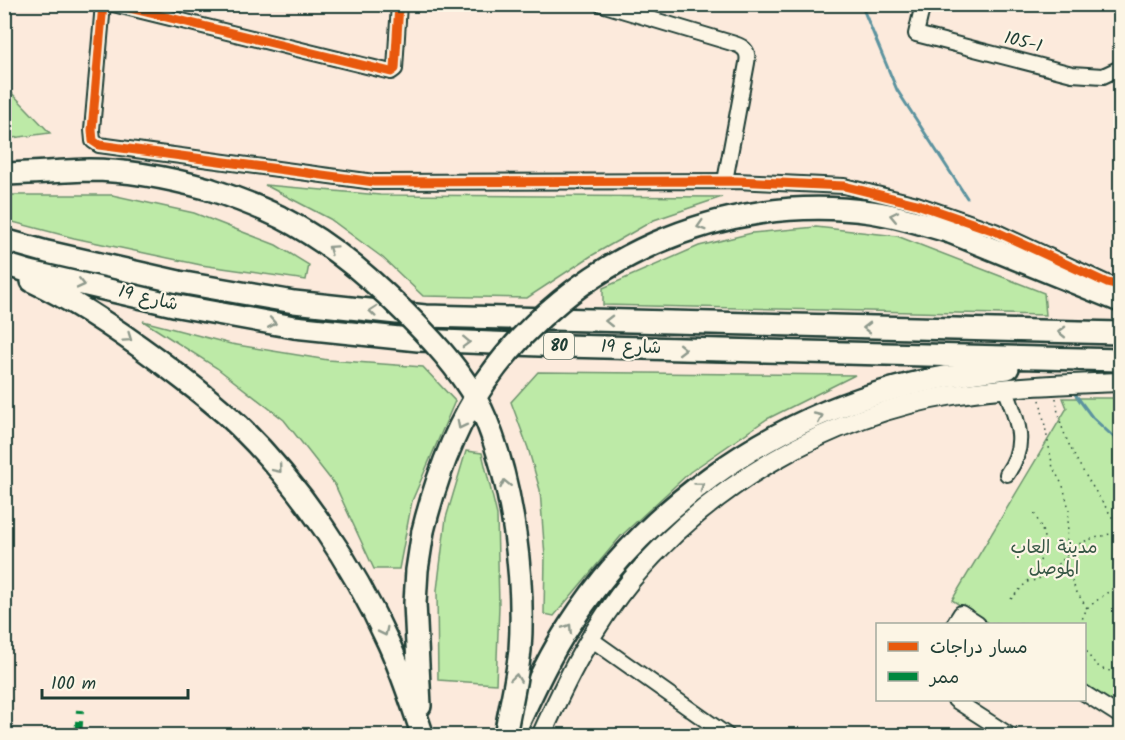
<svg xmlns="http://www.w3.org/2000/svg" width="1125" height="740" font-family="Kalam,'Playpen Sans Arabic',sans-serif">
	<rect width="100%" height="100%" fill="#fceadc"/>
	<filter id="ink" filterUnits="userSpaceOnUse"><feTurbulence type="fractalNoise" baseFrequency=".0167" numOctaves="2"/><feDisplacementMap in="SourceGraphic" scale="12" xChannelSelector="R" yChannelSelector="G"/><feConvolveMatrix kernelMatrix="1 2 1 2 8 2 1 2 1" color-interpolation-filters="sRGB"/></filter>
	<g filter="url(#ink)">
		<path fill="#bdeaa7" stroke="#6e946e" stroke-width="1.5" d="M4,86H5L50,133L5,139Z
			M265,185L380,195L722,197L654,220L591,256L527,298L423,296L383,258L330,219Z
			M4,195H112L194,213L276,245L309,265L306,280L201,265L74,238L5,220Z
			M816,227L897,236L1044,293L1046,315L603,305V288L699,246L752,233Z
			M143,321L231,344L328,360L423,367L455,401L412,501L399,569H374L335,485L284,420L217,368Z
			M538,372L855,375L767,419L690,472L621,536L554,616L544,614L545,557L540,490L528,448L511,402Z
			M1063,398H1120V712L1085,688L1084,624H989L952,600L1067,408Z
			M466,451L482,453L497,515L499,606L496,684L438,680L437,590L446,518Z"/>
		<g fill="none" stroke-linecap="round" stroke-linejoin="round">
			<path stroke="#5c939f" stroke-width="3" d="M861,4L897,90L967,198
				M1075,394L1092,417L1120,443"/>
			<g stroke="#1f3d34" stroke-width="18">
				<path id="minor" d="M103,4L92,130L93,141L99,145L374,182L736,181L844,186L917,204L995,231L1107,283L1120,286
					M113,4L391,72L395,69L399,4
					M601,4L735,44C745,47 749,53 747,63L725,181
					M923,4L916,34L1072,74L1103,76L1120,68
					M1005,388C1017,421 1029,443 1007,474
					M954,624L961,613L978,624
					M591,639L728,736
					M1084,693L1120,716
					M955,700L1011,736"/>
			</g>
			<g stroke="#1f3d34" stroke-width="22">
				<path id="major" d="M541,736C566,680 593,626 632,579C712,484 830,415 953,395C1009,386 1064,384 1120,382"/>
			</g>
			<g stroke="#1f3d34" stroke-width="26">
				<path id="highway" d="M4,174C33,173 61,171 89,170C129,170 169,178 209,189
					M950,232L1120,301
					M4,240L47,252L179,282L294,302L425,316L1120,333
					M4,264L30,272L178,306L294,327L418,340L565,346L1120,360
					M32,281C77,302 119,331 158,360C186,381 214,402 239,426C301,487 352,563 388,642C402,672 412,704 423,736
					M420,706L415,603L417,570L423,531
					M512,736C530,699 546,661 569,626C642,512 764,423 896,388C933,378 970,372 1008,368"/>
			</g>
			<path stroke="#1f3d34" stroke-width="1.5" stroke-dasharray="1.5 4.5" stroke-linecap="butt" d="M1056,398C1059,444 1097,491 1120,530
				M1040,400L1053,468L1063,486L1069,509L1066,556L1069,573L1076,591L1087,608
				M1027,582C1050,579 1060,559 1076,546C1089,537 1106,537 1120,530
				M1011,599C1027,582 1046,563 1044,538C1043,529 1037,519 1033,511
				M1080,624L1087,608L1120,583
				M1084,646C1091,662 1103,676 1120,669"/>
			<use href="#minor" stroke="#fcf5e5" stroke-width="14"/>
			<use href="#major" stroke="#fcf5e5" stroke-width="18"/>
			<use href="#highway" stroke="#fcf5e5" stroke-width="21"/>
			<g stroke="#1f3d34" stroke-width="26" stroke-linecap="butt">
				<path id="highway-bridge" d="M209,189C233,197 257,206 280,217C335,245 380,286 422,330C448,357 473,387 487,422C513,487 525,581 520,650C517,679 510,707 505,736
					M423,531C436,478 455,426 486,381C570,260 724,191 871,212C898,216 924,224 950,232"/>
			</g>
			<use href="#highway-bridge" stroke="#fcf5e5" stroke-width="21"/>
			<path stroke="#00873e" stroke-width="8" stroke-dasharray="15 8" stroke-linecap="butt" d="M78,736L80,710"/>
			<g stroke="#fcf5e5" stroke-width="13">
				<path id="cycleway" d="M103,4L92,130L93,141L99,145L374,182L736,181L844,186L917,204L995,231L1107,283L1120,286
					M113,4L391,72L395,69L399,4"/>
			</g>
			<use href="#cycleway" stroke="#e8590c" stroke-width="9"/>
		</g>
		<defs><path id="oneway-chevron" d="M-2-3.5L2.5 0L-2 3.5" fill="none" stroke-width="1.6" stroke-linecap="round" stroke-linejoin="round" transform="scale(1.5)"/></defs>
		<g stroke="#8e998c">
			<use href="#oneway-chevron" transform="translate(894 216) rotate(-168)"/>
			<use href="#oneway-chevron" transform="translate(701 226) rotate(163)"/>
			<use href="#oneway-chevron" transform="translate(332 249) rotate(-145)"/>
			<use href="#oneway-chevron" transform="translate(81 284) rotate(13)"/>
			<use href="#oneway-chevron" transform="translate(373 311) rotate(-174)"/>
			<use href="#oneway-chevron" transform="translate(609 321) rotate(-179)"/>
			<use href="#oneway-chevron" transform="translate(272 323) rotate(10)"/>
			<use href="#oneway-chevron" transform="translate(867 328) rotate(-179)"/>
			<use href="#oneway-chevron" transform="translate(1062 332) rotate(-179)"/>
			<use href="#oneway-chevron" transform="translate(128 338) rotate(35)"/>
			<use href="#oneway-chevron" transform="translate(466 342) rotate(2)"/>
			<use href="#oneway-chevron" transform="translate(682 349) rotate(1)"/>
			<use href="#oneway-chevron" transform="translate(819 417) rotate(-25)"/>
			<use href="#oneway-chevron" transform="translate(461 425) rotate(117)"/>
			<use href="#oneway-chevron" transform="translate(278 469) rotate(50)"/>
			<use href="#oneway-chevron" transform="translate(505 484) rotate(-102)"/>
			<use href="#oneway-chevron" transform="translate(700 486) rotate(-37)"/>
			<use href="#oneway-chevron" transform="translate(568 628) rotate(-57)"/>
			<use href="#oneway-chevron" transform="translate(384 632) rotate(64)"/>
			<use href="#oneway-chevron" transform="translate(516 678) rotate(-82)"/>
		</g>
	</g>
	<g text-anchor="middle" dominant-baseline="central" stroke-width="4.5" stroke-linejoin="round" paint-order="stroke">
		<rect fill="#fcf5e5" stroke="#617469" stroke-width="1.5" x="544" y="333" width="30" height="26" rx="4.5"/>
		<g font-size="16" font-weight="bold" fill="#1f3d34">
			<text x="559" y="346">80</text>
		</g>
		<g font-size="18" fill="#1f3d34" stroke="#fcf5e5">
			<text transform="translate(1023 43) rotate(14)">105-1</text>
			<text transform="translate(148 299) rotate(13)">شارع 19</text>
			<text transform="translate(631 348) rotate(1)">شارع 19</text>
		</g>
		<g font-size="18" fill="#375745" stroke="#fcf5e5">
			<text x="1054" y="548">مدينة العاب<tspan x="1054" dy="21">الموصل</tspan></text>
		</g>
	</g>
	<rect width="1125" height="740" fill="none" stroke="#fcf5e5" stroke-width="24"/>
	<rect x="12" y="12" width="1101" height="716" fill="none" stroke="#1f3d34" stroke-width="2" filter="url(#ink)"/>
	<rect x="876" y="623" width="210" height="78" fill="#fcf5e5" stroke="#a4ab9e" stroke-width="1.5"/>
	<rect x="888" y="642" width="30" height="9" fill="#e8590c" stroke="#a4ab9e" stroke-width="1.5"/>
	<text x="930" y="653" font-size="18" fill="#1f3d34">مسار دراجات</text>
	<rect x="888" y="672" width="30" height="9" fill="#00873e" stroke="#a4ab9e" stroke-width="1.5"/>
	<text x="930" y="683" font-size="18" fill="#1f3d34">ممر</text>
	<path d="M42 689v9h146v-9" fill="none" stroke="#1f3d34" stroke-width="3"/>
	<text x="51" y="689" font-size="18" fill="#1f3d34" stroke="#fcf5e5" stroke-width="4.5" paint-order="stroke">100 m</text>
</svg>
